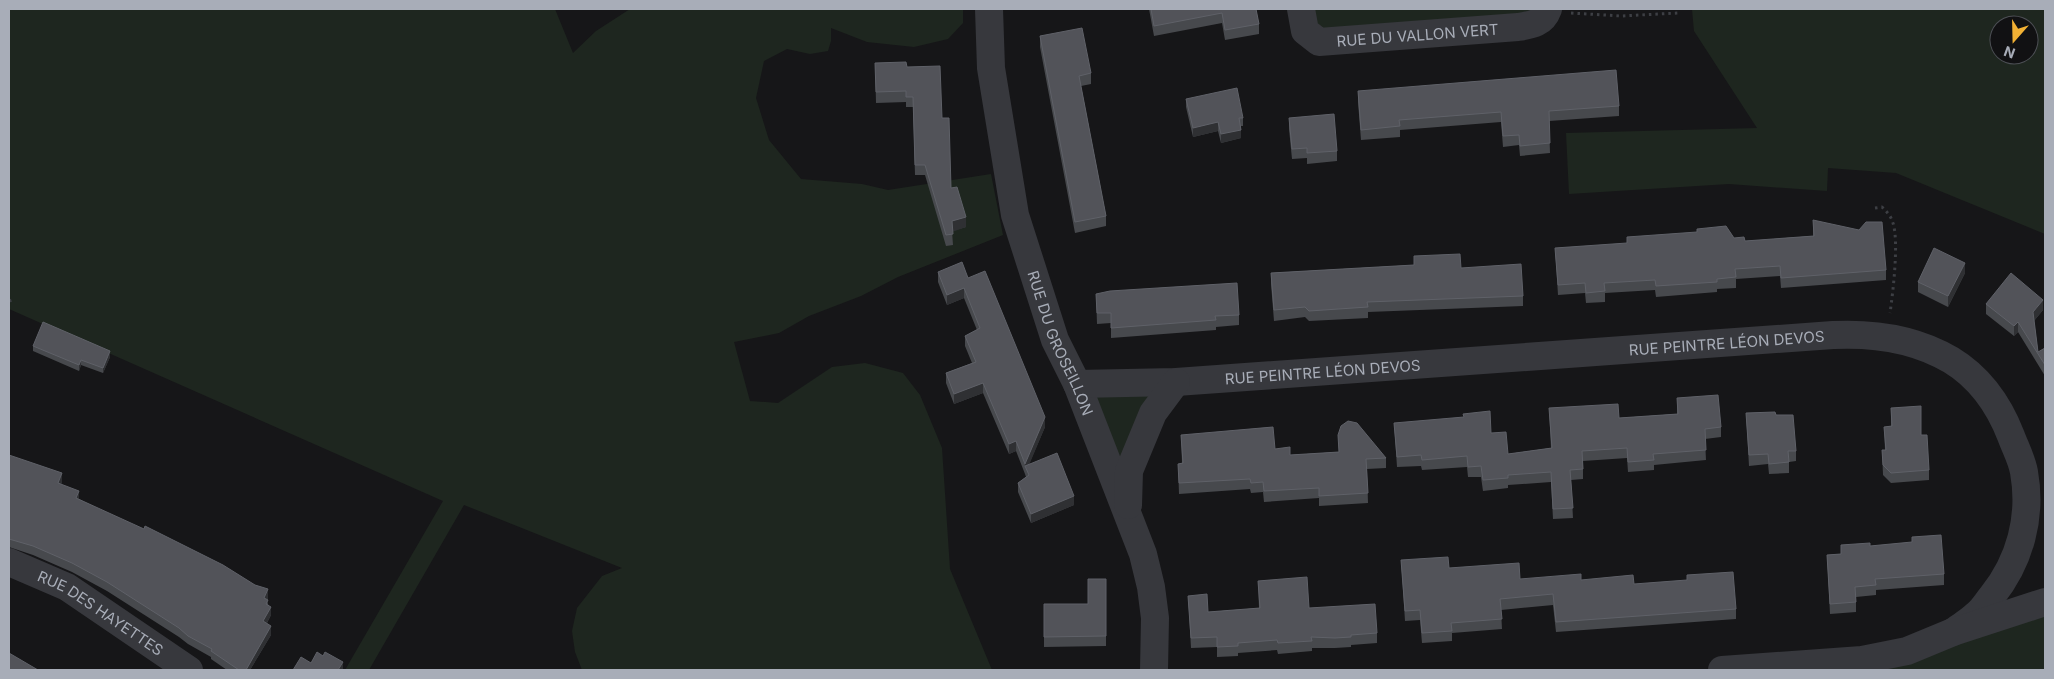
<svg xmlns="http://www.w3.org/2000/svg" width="2054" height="679" font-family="Inter,sans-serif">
	<rect width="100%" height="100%" fill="#161618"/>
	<path fill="#1e261f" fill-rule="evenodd" d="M9,9H555L573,53L596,31L630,9H963V23L948,39L914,47L867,42L831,28V41L828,51L810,54L787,49L764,61L756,98L769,140L801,179L862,184L888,190L991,174L1003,235L898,277L861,296L809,316L779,333L734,342L750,401L778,403L832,367L865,363L903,373L920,395L942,448L950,569L992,670H582L575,652L572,631L577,608L602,576L622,568L464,505L369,670H345L443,501L9,309Z
		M1301,9H1548L1319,42Z
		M1692,9H2045V234L1896,173L1828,168L1827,191L1729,184L1569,194L1566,133L1757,128L1694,31ZM1999,25H2029V55H1999Z
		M1098,393L1144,394L1152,397L1126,468L1090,401Z
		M2045,602V670H1787Z"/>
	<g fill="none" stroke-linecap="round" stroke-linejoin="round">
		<path stroke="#3d3f44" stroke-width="3" stroke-dasharray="2.5 4" stroke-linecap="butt" d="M1571,13L1621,16L1678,13
			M1875,208L1882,207C1887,212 1891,216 1893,223C1899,242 1893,292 1890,313
			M9,301L15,299"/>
		<g stroke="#37383d" stroke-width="28">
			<path id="s1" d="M989,9L991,68L1015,215L1055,340L1077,384L1143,554L1151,587L1155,618L1154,670"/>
			<path id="s2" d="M1301,9L1305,31L1319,42L1518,27C1532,25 1543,23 1548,9"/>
			<path id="s3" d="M1077,384L1176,382L1833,335C1874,333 1914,338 1951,360C1979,377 1999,405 2011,436C2015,447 2022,460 2024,472C2032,517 2020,561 1992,596C1987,602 1983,609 1977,614C1970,621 1961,626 1953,632"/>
			<path d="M1128,505L1129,471L1153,413L1176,382"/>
			<path id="s4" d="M9,562L67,587L189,670"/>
			<path d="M1722,670L1862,660L1907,651L1953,632L2045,602"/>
		</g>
	</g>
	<path fill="#47494d" d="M1149,9H1256L1259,24V34L1225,40L1222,23L1154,36Z
		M1040,36L1091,73V84L1081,86L1106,216V226L1075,233L1040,47Z
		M875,63L907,67L942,118L951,188L966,227L952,231L953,245L946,246L925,175H915L913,107H906V102L876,103Z
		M1358,91L1619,106V116L1549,121L1550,153L1520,156L1519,145L1503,147L1501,122L1400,130V137L1361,140L1358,102Z
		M1186,99L1243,118V126H1241V138L1221,143L1218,131L1193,137L1186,107Z
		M1289,118L1337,151V161L1307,164V158L1292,159L1289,129Z
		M1813,220L1886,270V280L1781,288L1780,276L1736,279V288L1717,289V292L1656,297L1655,290L1605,293V302L1586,303L1585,293L1558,295L1555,248L1734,238L1745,241L1813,236Z
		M1414,256L1461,268L1523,296V306L1368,312V318L1309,321L1305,317L1274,321L1271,284V273L1414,265Z
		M938,272L968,278L1045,427L1029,464L1074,505L1031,523L1018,492V483L1026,477L1025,474L1016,451L1009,454L983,393L954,404L946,383V373L972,363L965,346V336L977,330L964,298L947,305L938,282Z
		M1965,273L1948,307L1918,292V282Z
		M1096,294L1239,315V325L1216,327V330L1111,338V323L1097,324Z
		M1986,304L2043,310L2034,321L2038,352L2045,348V376L2018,332L2014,336L1986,314Z
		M33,346L110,357L103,373L81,365L79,371L33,351Z
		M1677,398L1721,427V437L1705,439L1706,460L1654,465V470L1628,472L1627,458L1583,461V479L1571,480L1573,518L1553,519L1551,482L1508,485V488L1483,491L1481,477H1468L1467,467L1422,470L1421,466L1397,467L1394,423L1491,433L1508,454L1551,448L1549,408L1619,418L1677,414Z
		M1891,408L1921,435L1929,470V480L1891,483L1883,475L1882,450H1885L1884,427L1891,426Z
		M1746,413L1776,415L1796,451V461L1789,462V473L1769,474L1768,464L1749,466Z
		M1181,435L1275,449L1290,455L1339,452L1338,435L1386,458V468L1367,469L1368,503L1319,506V498L1264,502L1263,492L1251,493L1250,489L1179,494L1178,464L1182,463Z
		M9,455L62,482L61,484L79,499L268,598L267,600L271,615L267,623L271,635L250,670H227L211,659V657L188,644L179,637L107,591L72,572L33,555L9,547Z
		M1841,545L1870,546L1944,574V585L1876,590V595L1856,597V612L1830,614L1827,555L1841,554Z
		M1401,560L1449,568L1520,579L1581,580L1634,584L1736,609V619L1556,632L1553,605L1501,610L1502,629L1452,633V641L1422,643L1420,620L1405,621Z
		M1106,579V646L1044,647V604H1088Z
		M1258,581L1309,608L1377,633V643L1351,645V647L1335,648H1312V651L1278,654L1277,650L1238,653V656L1217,657V647L1191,648L1188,596L1208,612L1259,608Z"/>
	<path fill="#2f3033" d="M1218,122V131L1193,137V128Z
		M1241,130V138L1221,143V134Z
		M966,217V227L952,232V221Z
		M1965,263V273L1948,307V296Z
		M964,288V298L947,305V295Z
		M2043,300V310L2033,322V312Z
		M2018,322V332L2014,336V326Z
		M110,351V357L103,373V368Z
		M81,360V365L79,371V365Z
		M983,383V393L954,404V394Z
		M1045,417V427L1027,470L1025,466V475V464Z
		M1016,441V451L1009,454V444Z
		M62,473V482L58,492V483Z
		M79,491V500L76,498Z
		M1074,496V505L1031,523V514Z
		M268,589V598L264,607V598Z
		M271,607V615L263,630V621Z
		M271,626V635L250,670H246Z
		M343,662V670H338Z"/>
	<path fill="#525359" stroke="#5f6168" d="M1151,9H1256L1259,24L1225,30L1222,13L1154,26Z
		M1082,28L1091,73L1079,76L1106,216L1075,222L1040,36Z
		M906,62L907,67L940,66L942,118H949L951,188L957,187L966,217L952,221L953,234L946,235L925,165H915L913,97H906V91L876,92L875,63Z
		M1616,70L1619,106L1549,111L1550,143L1520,146L1519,135L1503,136L1501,112L1399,120L1400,126L1361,130L1358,91Z
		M1237,88L1243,118H1239L1241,130L1221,134L1218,122L1193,128L1186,99Z
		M1334,114L1337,151L1307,153V148L1292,149L1289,118Z
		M1813,220L1859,230L1866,222H1882L1886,270L1781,278L1780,266L1735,269L1736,277L1717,279V282L1656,286L1655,280L1604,283L1605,291L1586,293L1585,283L1558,285L1555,248L1627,243V237L1697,232V229L1726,226L1734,238L1744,237L1745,241L1814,236Z
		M1934,248L1965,263L1948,296L1918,282Z
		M1460,254L1461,268L1521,264L1523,296L1367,302L1368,307L1309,311L1305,307L1274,310L1271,273L1414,265V256Z
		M962,262L968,278L985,271L1045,417L1025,464L1016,441L1009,444L983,383L954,394L946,373L976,362L965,336L980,328L964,288L947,295L938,272Z
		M2011,273L2043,300L2033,312L2038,352L2045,348V365L2018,322L2014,326L1986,304Z
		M1237,283L1239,315L1215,316L1216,320L1111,328V313H1097L1096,294L1110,291Z
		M43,322L110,351L103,368L81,360L79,365L33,346Z
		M1718,395L1721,427L1705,429L1706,450L1653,454L1654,460L1628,462L1627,448L1582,451L1583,469L1570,470L1573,508L1553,509L1551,472L1508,475V478L1483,480L1481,466L1468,467L1467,456L1422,460L1421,455L1397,457L1394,423L1464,417L1463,414L1490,411L1491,433L1506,432L1508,454L1552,448L1549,408L1618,404L1619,418L1678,414L1677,398Z
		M1921,406V435H1927L1929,470L1891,473L1883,465L1882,450H1886L1884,427L1892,426L1891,408Z
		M1775,412L1776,415H1793L1796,451H1788L1789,462L1769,464L1768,454L1749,455L1746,413Z
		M1348,421L1357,423L1386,458L1366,459L1368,493L1319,496V488L1264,491L1263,482L1251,483L1250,479L1179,483L1178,464L1183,463L1181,435L1273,427L1275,449L1290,447V455L1339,452L1338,435L1341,426Z
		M1057,453L1074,496L1031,514L1018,483L1029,475L1025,466Z
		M9,455L62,473L58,483L79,491L76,498L144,529L145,526L223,565L255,585L268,589L264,598L268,600L266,604L271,607L263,621L271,626L246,670H239L211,651L212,649L188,636L179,628L107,582L72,563L33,546L9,539Z
		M1941,535L1944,574L1875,579L1876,585L1855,587L1856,602L1830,604L1827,555L1841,554V545L1870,543V546L1912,542V537Z
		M1448,557L1449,568L1519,563L1520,579L1581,574V580L1633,575L1634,584L1687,580V575L1733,572L1736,609L1556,622L1553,594L1500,599L1502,619L1451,623L1452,631L1422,633L1420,610L1405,611L1401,560Z
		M1307,577L1309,608L1375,604L1377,633L1351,635V637L1335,638L1311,637L1312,641L1278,643L1277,640L1238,643V646L1217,647V637L1191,638L1188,596L1207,594L1208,612L1260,608L1258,581Z
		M1088,579H1106V636L1044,637V604H1088Z
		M317,652L323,656L325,652L343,662L338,670H293L301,657L311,663Z
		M9,653L38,670H9Z"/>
	<g text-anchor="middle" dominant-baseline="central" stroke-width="4.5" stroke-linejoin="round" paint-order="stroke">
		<g font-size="15" fill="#a8adb8" stroke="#111113">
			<text stroke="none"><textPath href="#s2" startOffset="139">RUE DU VALLON VERT</textPath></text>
			<text stroke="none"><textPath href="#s1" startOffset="344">RUE DU GROSEILLON</textPath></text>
			<text stroke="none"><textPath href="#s3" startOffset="651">RUE PEINTRE LÉON DEVOS</textPath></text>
			<text stroke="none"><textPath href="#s3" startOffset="246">RUE PEINTRE LÉON DEVOS</textPath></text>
			<text stroke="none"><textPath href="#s4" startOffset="105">RUE DES HAYETTES</textPath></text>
		</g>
	</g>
	<rect width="2054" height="679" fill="none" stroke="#a8adb8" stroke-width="20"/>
	<g transform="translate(2014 40) rotate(200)"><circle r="24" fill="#111113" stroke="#4d4f55"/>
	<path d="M0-4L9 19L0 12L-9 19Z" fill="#f2b134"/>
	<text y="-8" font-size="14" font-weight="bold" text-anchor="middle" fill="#a8adb8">N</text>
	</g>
</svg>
